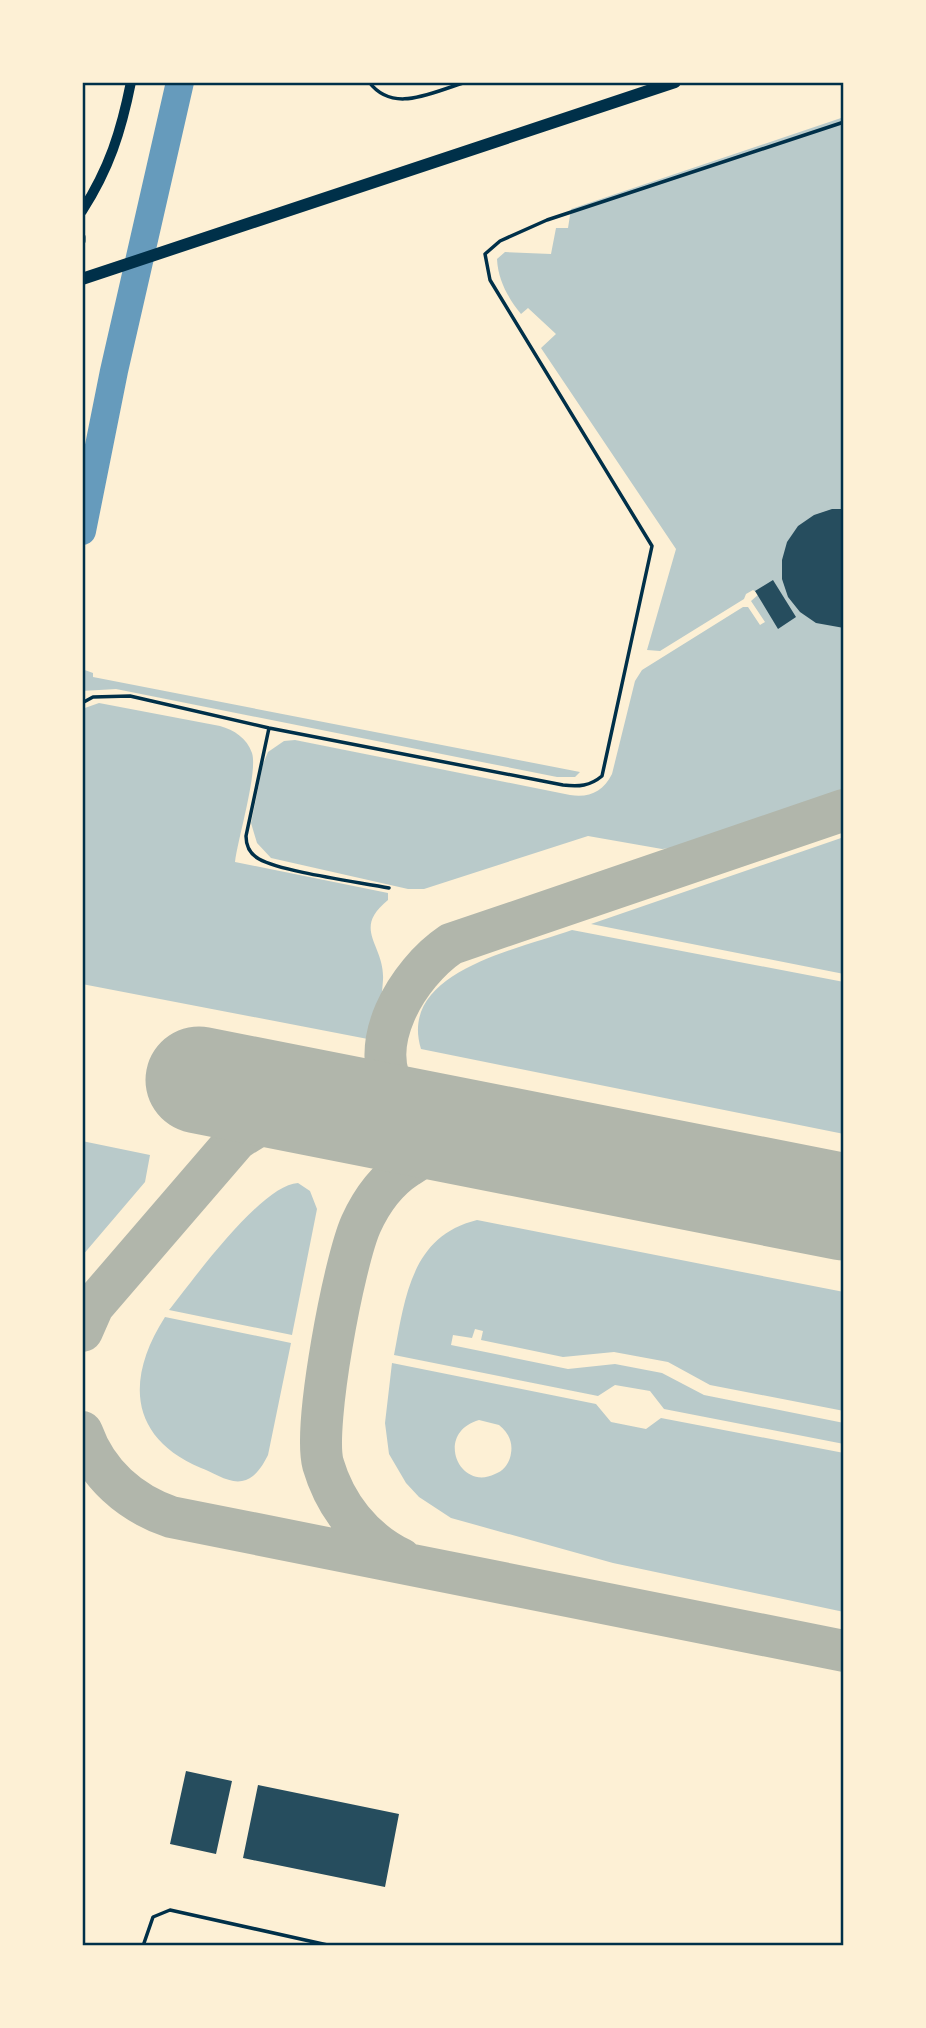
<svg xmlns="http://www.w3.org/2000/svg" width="926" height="2028" font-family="'Fira Sans Condensed',sans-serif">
	<rect width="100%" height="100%" fill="#fdf0d5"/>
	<path fill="#b9caca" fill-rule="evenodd" d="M844,117V793L682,847L662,849L588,836L424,889H408L271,858L257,843L251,823L263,764L268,752L284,741L295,740L570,795C589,798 603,792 612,774L635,681L642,670L743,607H748L760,625L765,622L751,601L759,594L753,590L746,594L744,599L660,651L647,650L676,549L541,348L556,334L528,308L521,314C508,298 498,280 497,259L505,252L551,254L556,228H568L571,209Z
		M82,669L93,673V677L580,772L575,777H557L116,689L82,691Z
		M99,703L220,726C234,730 247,738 252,753C258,772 238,838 235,862L388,893V900C351,930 385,944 383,980C382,1000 377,1020 373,1040L82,984V709Z
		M844,837V974L591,924Z
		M572,930L844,982V1134L421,1049C397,971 520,949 572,930Z
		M82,1141L150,1155L145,1182L82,1256Z
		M298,1183L310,1191L317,1209L292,1335L169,1310C193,1280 261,1185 298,1183Z
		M477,1220L844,1292V1411L710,1385L668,1362L614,1352L563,1357L481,1340L483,1331L475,1329L472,1338L453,1335L451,1345L568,1369L615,1364L662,1373L704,1395L844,1423V1444L664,1409L650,1391L615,1385L598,1396L394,1355C405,1298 411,1236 477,1220Z
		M165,1317L291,1343L268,1455C263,1465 255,1479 242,1481C230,1484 212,1472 201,1468C128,1437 126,1378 165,1317Z
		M392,1363L596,1404L611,1422L646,1429L661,1418L844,1453V1612L613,1563L451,1518L419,1497L406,1483L389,1454L385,1423ZM479,1420L499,1425C508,1432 513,1442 511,1453C510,1462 504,1471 495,1474C459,1492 434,1433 479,1420Z"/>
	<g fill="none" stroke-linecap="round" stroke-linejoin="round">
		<path stroke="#669bbc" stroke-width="28" d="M82,531L114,371L180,82"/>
		<path stroke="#b1b6ab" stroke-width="42" d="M442,1129C427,1120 410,1111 399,1097C362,1047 408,973 451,944L844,810
			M82,1331L93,1306L236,1140C273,1114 291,1112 335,1108
			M82,1432C97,1474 130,1503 171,1517L844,1651
			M401,1559C362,1540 335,1505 323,1464C313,1426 344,1262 361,1224C371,1202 387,1180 407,1167C437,1145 472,1140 508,1140"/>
		<path stroke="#b1b6ab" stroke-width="107" d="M199,1080L844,1207"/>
	</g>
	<path fill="#264d5e" d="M832,509H844V628L816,623L800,612L788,597L782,579V560L787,542L798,526L814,515Z
		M773,580L796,617L778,629L755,591Z
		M186,1771L232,1781L216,1854L170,1844Z
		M258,1785L399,1814L385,1887L243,1858Z"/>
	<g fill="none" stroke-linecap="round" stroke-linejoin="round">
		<path stroke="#003049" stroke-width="3.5" d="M369,82C394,115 433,91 467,82
			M82,703L93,697L130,696L269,728L563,785C579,787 590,786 602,776L652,546L490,280L485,254L500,241L547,220L844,122
			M269,728L246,836C246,846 250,854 259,859C282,872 359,882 389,888
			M143,1946L153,1917L170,1910L332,1946"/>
		<path stroke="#003049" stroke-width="7" d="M82,237V241"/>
		<path stroke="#003049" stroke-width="10" d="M82,211C109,169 121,132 131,82"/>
		<path stroke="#003049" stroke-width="12" d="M82,279L675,82"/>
	</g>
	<rect width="926" height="2028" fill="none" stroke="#fdf0d5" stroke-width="168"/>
	<rect x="84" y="84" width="758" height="1860" fill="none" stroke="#003049" stroke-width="2.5"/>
</svg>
